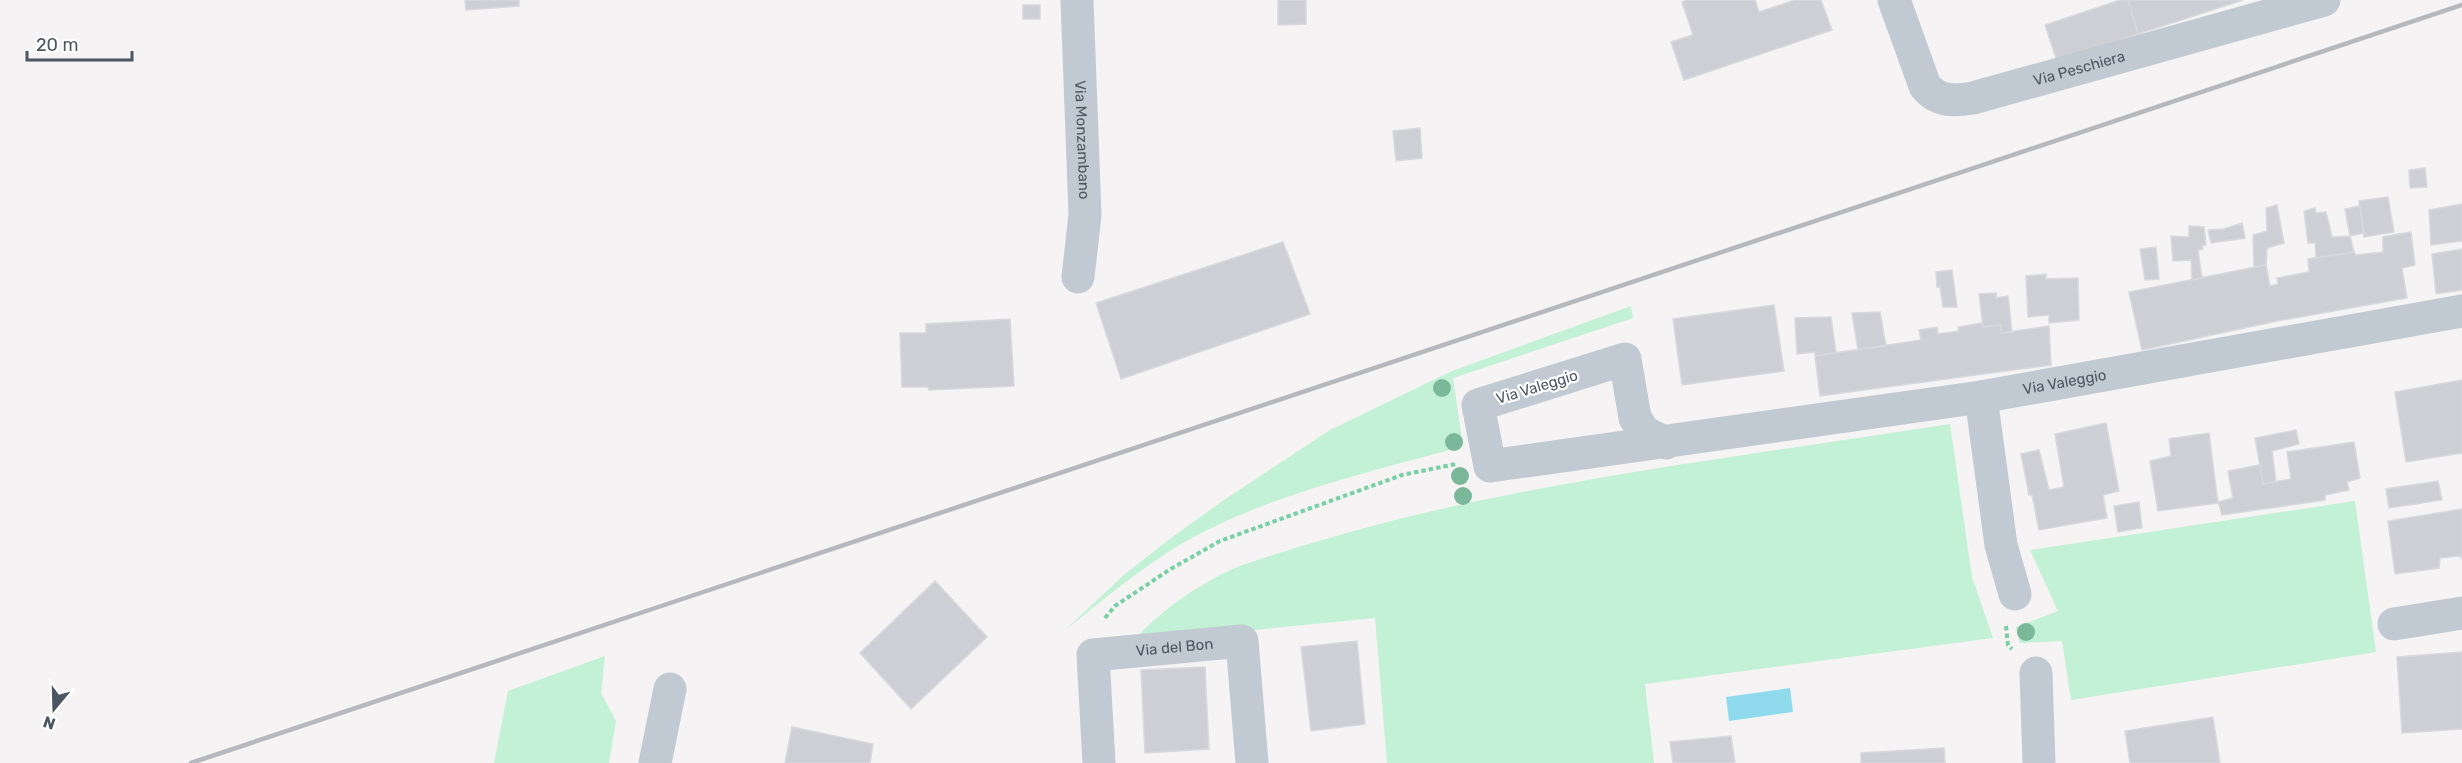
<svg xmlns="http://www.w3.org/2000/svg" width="2462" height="763" font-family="Rubik,sans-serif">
	<rect width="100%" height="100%" fill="#f5f3f3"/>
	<path fill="#c3f1d5" d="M1631,306L1633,318L1453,378L1463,446C1372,472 1274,493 1190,539C1145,564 1104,599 1064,631L1125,574L1171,538L1224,500L1330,430L1452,371Z
		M1950,424L1972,577L1993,638L1645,684L1654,763H1387L1375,618L1132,642C1159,612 1193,588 1230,570C1244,564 1259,560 1273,555C1313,542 1354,531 1395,520C1577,475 1765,453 1950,424Z
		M2355,501L2376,652L2071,700L2062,641L2020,643L2016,627L2058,611L2030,550Z
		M605,656L601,693L616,721L609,763H494L508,691Z"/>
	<path fill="#90daee" d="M1790,688L1793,712L1729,721L1726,697Z"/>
	<path fill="#cdcfd5" stroke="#d7d9de" stroke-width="1.5" d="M465,0H519V6L466,10Z
		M1278,0H1306V24L1278,25Z
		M1688,0H1755L1759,12L1795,0H1821L1832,30L1684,80L1671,42L1693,35L1682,2Z
		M2120,0H2128L2138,34L2057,61L2045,25Z
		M2128,0H2243L2138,34Z
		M1023,5H1040V19H1023Z
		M1420,128L1422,158L1396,161L1393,131Z
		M2425,168L2427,187L2410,188L2409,170Z
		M2388,197L2394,232L2364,237L2359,201Z
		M2462,204V241L2431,245L2429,210Z
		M2277,205L2284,243L2267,248L2266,265L2254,267L2253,235L2267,231L2266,208Z
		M2360,206L2364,233L2350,236L2345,209Z
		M2315,208L2316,213L2326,212L2332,237L2350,236L2354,252L2316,258L2315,243H2308L2304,211Z
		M2242,223L2245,238L2211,243L2208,230L2224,229Z
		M2189,226L2204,227L2206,245H2202L2203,249L2198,250L2202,278L2192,280L2191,260L2173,261L2171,236L2189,237Z
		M2411,232L2415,265L2402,268L2407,298L2277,321L2142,350L2129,292L2266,265L2270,286L2278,284L2277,278L2309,272L2308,259L2354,252L2356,255L2383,252V237Z
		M1283,242L1310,314L1121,379L1096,303Z
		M2156,247L2159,279L2145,280L2140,249Z
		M2462,249V290L2436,294L2432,254Z
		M1952,270L1957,307H1943L1940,287H1937L1936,272Z
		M2046,274V279L2078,278L2079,320L2049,323V315L2028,317L2026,276Z
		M1996,293V298L2008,296L2012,332L2001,333V325L1983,327L1979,294Z
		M1774,305L1784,371L1682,385L1673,319Z
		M1880,312L1886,346L1858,350L1852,313Z
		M1831,317L1836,353L1815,356V352L1797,354L1795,318Z
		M1010,319L1014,386L929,390L928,387H902L900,333H926V324Z
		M1981,323L1983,327L2001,325V333L2049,326L2051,365L1820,396L1815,356L1921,340L1919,330L1937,327L1938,334L1959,331L1958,327Z
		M2462,380V453L2406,462L2395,392Z
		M2106,423L2119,491L2103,495L2107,518L2039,530L2032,495H2029L2021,454L2039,450L2049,490L2064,487L2055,434Z
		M2296,430L2299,444L2272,451L2276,482L2263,484L2255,438Z
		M2209,433L2218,503L2158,511L2150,461L2171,456L2169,439Z
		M2354,442L2360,478L2347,482L2349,490L2325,495V500L2222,515L2218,502L2233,498L2228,471L2260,465L2263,484L2291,479L2287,452Z
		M2438,481L2442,500L2389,508L2386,489Z
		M2139,502L2142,528L2118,532L2114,506Z
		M2462,509V559L2460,556L2440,558L2439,568L2395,574L2388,521Z
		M935,581L987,637L911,709L860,653Z
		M1357,641L1365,724L1311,731L1301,647Z
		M2462,652V729L2402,733L2397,657Z
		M1205,667L1209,749L1145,753L1141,670Z
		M2213,717L2220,763H2130L2125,731Z
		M792,727L873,744L870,763H785Z
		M1731,736L1735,763H1673L1670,742Z
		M1944,748L1945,763H1861V753Z"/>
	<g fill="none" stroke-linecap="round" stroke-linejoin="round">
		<path stroke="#7ad0a6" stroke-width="4" stroke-dasharray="4.5 3" stroke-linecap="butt" d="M1105,618L1115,606L1169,570L1220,541L1402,475L1456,464
			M2006,626L2008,645L2012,649"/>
		<g stroke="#c1cad2" stroke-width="33">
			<path id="s1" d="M1077,0L1085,215L1078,277"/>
			<path id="s2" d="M1894,0L1925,86C1938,102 1953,101 1973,98L2324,0"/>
			<path d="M1981,397L2001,545L2015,594"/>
			<path id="s3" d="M1666,443L1644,432L1635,418L1625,359L1478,405L1490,466L1981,397L2462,311"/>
			<path d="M2394,624L2462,613"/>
			<path d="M2036,673L2039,763"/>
			<path d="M655,763L670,689"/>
			<path id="s4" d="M1099,763L1093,655L1242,641L1252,763"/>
		</g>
		<path stroke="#b5b8bd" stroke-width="4.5" d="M191,763L2462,5"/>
	</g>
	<g fill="#7bb799">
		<circle cx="1442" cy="388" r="9"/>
		<circle cx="1454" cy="442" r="9"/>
		<circle cx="1460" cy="476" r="9"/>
		<circle cx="1463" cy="496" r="9"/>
		<circle cx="2026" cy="632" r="9"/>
	</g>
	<g text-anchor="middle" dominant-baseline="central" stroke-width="4.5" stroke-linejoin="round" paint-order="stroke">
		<g font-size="15" fill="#4a5661" stroke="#fff">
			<text stroke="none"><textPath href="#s2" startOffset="254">Via Peschiera</textPath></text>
			<text stroke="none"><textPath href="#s1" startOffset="140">Via Monzambano</textPath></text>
			<text stroke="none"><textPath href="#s3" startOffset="898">Via Valeggio</textPath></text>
			<text transform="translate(1537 387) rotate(-17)">Via Valeggio</text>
			<text stroke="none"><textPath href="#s4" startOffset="190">Via del Bon</textPath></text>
		</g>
	</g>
	<g transform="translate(54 709) rotate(199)" stroke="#ffffff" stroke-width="4.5" paint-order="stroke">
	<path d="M0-4.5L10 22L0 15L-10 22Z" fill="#4a5661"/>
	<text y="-9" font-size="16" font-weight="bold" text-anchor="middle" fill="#4a5661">N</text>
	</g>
	<path d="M27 51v9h105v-9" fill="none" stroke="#4a5661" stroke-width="3"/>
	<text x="36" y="51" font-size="18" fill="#4a5661" stroke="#ffffff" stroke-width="4.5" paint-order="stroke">20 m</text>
</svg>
